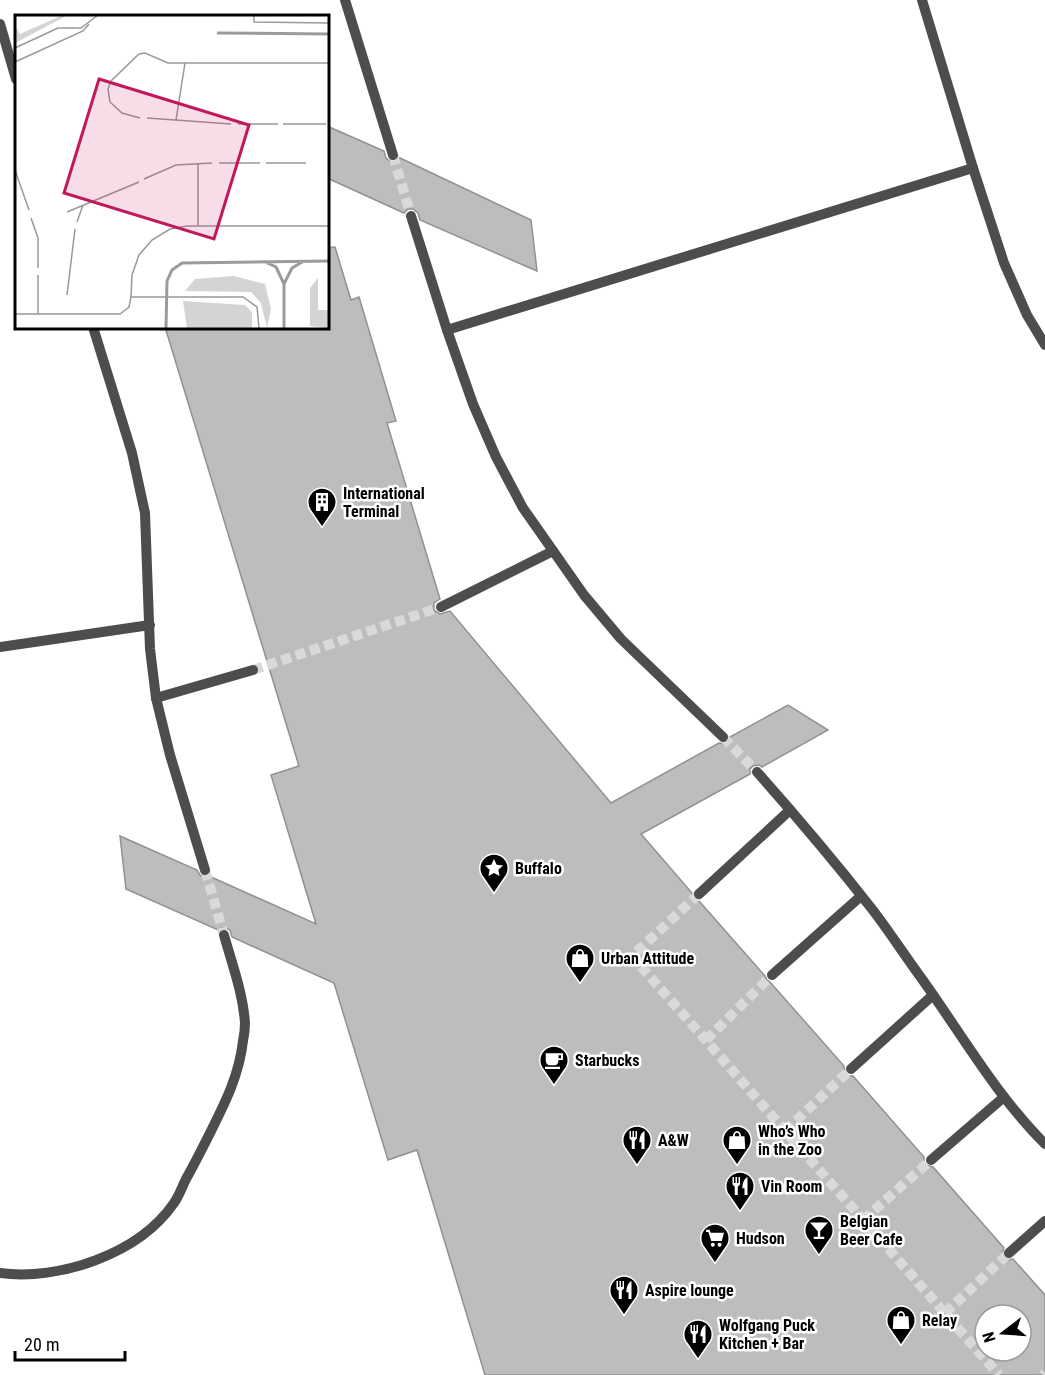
<svg xmlns="http://www.w3.org/2000/svg" width="1045" height="1375" font-family="'Roboto Condensed',sans-serif">
  <style>
    .building { fill: #bdbdbd; stroke: #919191; stroke-width: 1.5; fill-rule: evenodd }
    .lines { fill: none; stroke-linecap: round; stroke-linejoin: round }
    .minor-tunnel { stroke: #d9d9d9; stroke-width: 10; stroke-dasharray: 10 5; stroke-linecap: butt }
    .minor { stroke: #4d4d4d; stroke-width: 10 }
    .labels { text-anchor: middle; stroke-width: 5; stroke-linejoin: round; paint-order: stroke }
    .poi-label { font-size: 16px; font-weight: bold; fill: #000; stroke: #fff; text-anchor: start }
    .inset-river { fill: none; stroke: #9b9b9b; stroke-width: 3 }
    .inset-road { fill: none; stroke: #999; stroke-width: 1.5 }
    .view { fill: #c2185b; fill-opacity: 0.15; stroke: #c2185b; stroke-width: 3 }
    .inset-edge { fill: none; stroke: #000; stroke-width: 3 }
  </style>
  <rect width="100%" height="100%" fill="#fff"/>
  <!-- building -->
  <g class="building">
    <path d="M327,126L384,151L386,158L391,162H396L400,158L531,220L537,271L420,220L418,213L413,209H408L404,213L327,178Z"/>
    <path d="M335,247L351,300L359,297L396,421L387,423L440,599L434,603V610L440,614L450,611L611,803L719,743L726,744L729,742L730,737L788,705L828,730L762,767L759,765L753,766L750,769V774L641,834L692,893L693,899L699,901L765,976L767,980L770,982L844,1066L845,1074L848,1076H853L924,1157V1162L926,1165L933,1167L1004,1248L1002,1254L1003,1257L1007,1260L1013,1259L1045,1295V1375H485L417,1150L388,1160L334,983L232,937L230,930L226,928H221L218,930L126,889L120,836L197,870L200,875L203,877L209,876L316,924L271,775L299,766L165,327H327V248ZM985,1315H1021V1351H985Z"/>
  </g>
  <g class="lines">
    <!-- minor-tunnel -->
    <g class="minor-tunnel">
      <path d="M393,155L411,216"/>
      <path d="M253,670L441,607"/>
      <path d="M723,737L757,772"/>
      <path d="M205,870L224,935"/>
      <path d="M699,894L632,956L999,1375"/>
      <path d="M706,1040L772,975"/>
      <path d="M785,1131L851,1069"/>
      <path d="M863,1220L931,1160"/>
      <path d="M945,1313L1009,1253"/>
      <path d="M1043,1375L1045,1373"/>
    </g>
    <!-- minor -->
    <g class="minor">
      <path d="M345,0L393,155"/>
      <path d="M922,0L973,168L1004,263L1027,315L1045,345"/>
      <path d="M0,24L16,79"/>
      <path d="M411,216L447,330L473,404L496,457L523,508L584,595L621,639L723,737"/>
      <path d="M93,327L132,453L145,513L150,649L156,698L170,755L205,870"/>
      <path d="M447,330L973,168"/>
      <path d="M441,607L553,551"/>
      <path d="M0,647L150,625"/>
      <path d="M156,698L253,670"/>
      <path d="M757,772C797,817 835,862 872,909C889,931 905,956 922,979C962,1035 996,1095 1045,1144"/>
      <path d="M699,894L790,810"/>
      <path d="M772,975L861,896"/>
      <path d="M851,1069L933,995"/>
      <path d="M931,1160L1004,1097"/>
      <path d="M1009,1253L1045,1221"/>
      <path d="M0,1273C59,1281 139,1254 174,1203C179,1196 182,1187 186,1179C195,1163 203,1147 211,1131C226,1101 239,1075 243,1041C244,1036 245,1029 245,1023C243,993 232,964 224,935"/>
    </g>
  </g>
  <!-- icons -->
  <defs>
    <g id="building-pin" transform="scale(1.5)"><path d="M0 17L-7.5 6A9.5 9.5 0 1 1 7.5 6Z" fill="#000" stroke="#fff"/><path d="M-4-6H4V6H1V3H-1V6H-4ZM-2.5-4.3h1.7v1.8h-1.7ZM.8-4.3h1.7v1.8H.8ZM-2.5-1h1.7V.8h-1.7ZM.8-1h1.7V.8H.8Z" fill="#fff"/></g>
    <g id="sight-pin" transform="scale(1.5)"><path d="M0 17L-7.5 6A9.5 9.5 0 1 1 7.5 6Z" fill="#000" stroke="#fff"/><path d="M0-6L1.8-2.2L6-1.7L2.9 1.2L3.7 5.4L0 3.3L-3.7 5.4L-2.9 1.2L-6-1.7L-1.8-2.2Z" fill="#fff"/></g>
    <g id="shop-pin" transform="scale(1.5)"><path d="M0 17L-7.5 6A9.5 9.5 0 1 1 7.5 6Z" fill="#000" stroke="#fff"/><path d="M-5-2.5h2.3a2.7 3.5 0 0 1 5.4 0H5L5.5 6h-11ZM-1.5-2.5h3a1.5 2.3 0 0 0-3 0Z" fill="#fff"/></g>
    <g id="cafe-pin" transform="scale(1.5)"><path d="M0 17L-7.5 6A9.5 9.5 0 1 1 7.5 6Z" fill="#000" stroke="#fff"/><path d="M-5.5-4.5H6V0H3Q3 3.5 0 3.5H-2.5Q-5.5 3.5-5.5 0ZM3-3.2v2h1.7v-2ZM-6 4.5H4V6H-6Z" fill="#fff"/></g>
    <g id="restaurant-pin" transform="scale(1.5)"><path d="M0 17L-7.5 6A9.5 9.5 0 1 1 7.5 6Z" fill="#000" stroke="#fff"/><path d="M-5-6h1v4h1v-4h1v4h1v-4h1v5L-1.5 .5V6h-2V.5L-5-1ZM5-6V6H3V1.5H1.5Q1.5-4 5-6Z" fill="#fff"/></g>
    <g id="bar-pin" transform="scale(1.5)"><path d="M0 17L-7.5 6A9.5 9.5 0 1 1 7.5 6Z" fill="#000" stroke="#fff"/><path d="M-6-5H6L.8 .8V4.5H3.5V6h-7V4.5H-.8V.8Z" fill="#fff"/></g>
    <g id="supermarket-pin" transform="scale(1.5)"><path d="M0 17L-7.5 6A9.5 9.5 0 1 1 7.5 6Z" fill="#000" stroke="#fff"/><path d="M-6-5.5h2.5l.6 2H6L4.5 2H-2.5L-4.4-4H-6ZM-1.5 3.2a1.3 1.3 0 1 0 .1 0ZM3 3.2a1.3 1.3 0 1 0 .1 0Z" fill="#fff"/></g>
  </defs>
  <g fill-rule="evenodd">
    <use href="#building-pin" x="322" y="502"/>
    <use href="#sight-pin" x="494" y="868"/>
    <use href="#shop-pin" x="580" y="958"/>
    <use href="#cafe-pin" x="554" y="1060"/>
    <use href="#restaurant-pin" x="637" y="1140"/>
    <use href="#shop-pin" x="737" y="1140"/>
    <use href="#restaurant-pin" x="740" y="1186"/>
    <use href="#bar-pin" x="819" y="1230"/>
    <use href="#supermarket-pin" x="715" y="1238"/>
    <use href="#restaurant-pin" x="624" y="1290"/>
    <use href="#shop-pin" x="901" y="1320"/>
    <use href="#restaurant-pin" x="698" y="1334"/>
  </g>
  <g class="labels">
    <!-- poi labels -->
    <g class="poi-label">
      <text x="343" y="499">International<tspan x="343" dy="18">Terminal</tspan></text>
      <text x="515" y="874">Buffalo</text>
      <text x="601" y="964">Urban Attitude</text>
      <text x="575" y="1066">Starbucks</text>
      <text x="758" y="1137">Who’s Who<tspan x="758" dy="18">in the Zoo</tspan></text>
      <text x="658" y="1146">A&amp;W</text>
      <text x="761" y="1192">Vin Room</text>
      <text x="840" y="1227">Belgian<tspan x="840" dy="18">Beer Cafe</tspan></text>
      <text x="736" y="1244">Hudson</text>
      <text x="645" y="1296">Aspire lounge</text>
      <text x="922" y="1326">Relay</text>
      <text x="719" y="1331">Wolfgang Puck<tspan x="719" dy="18">Kitchen + Bar</tspan></text>
    </g>
  </g>
  <!-- overview -->
  <g transform="translate(15 15)">
    <rect width="314" height="314" fill="#fff"/>
    <path d="M48,0H53L0,28V11L5,19ZM219,261L250,269L256,294L252,313L246,288L236,277L170,276L180,264ZM303,263V295H313V313L295,311V273ZM168,286L230,290L237,297V313H172Z" fill="#d4d4d4"/>
    <path class="inset-river" d="M202,18L314,19M250,247L261,252L269,269L277,253L289,246M269,269V313M151,313L152,266L157,255L167,248L314,246"/>
    <path class="inset-road" d="M239,0V7L314,8M0,33L43,13H66L83,0M0,47L68,16L74,9M125,103L107,98L95,87L93,74L96,66L124,39L130,38L153,48H314M132,103L216,109M161,105L170,48M223,109H263M268,109H311M183,148V211M204,148H245M251,148H291M0,155L14,195M129,164L161,150L197,148M52,197L124,167M16,203L23,223V253M62,207L68,190M23,260V299M52,280L60,214M116,282L117,260L124,240L137,225L155,214L172,211H314M0,299H105L114,292L116,282H228L242,292L244,313"/>
    <path class="view" d="M84,64L234,110L199,224L49,178Z"/>
    <rect width="314" height="314" class="inset-edge"/>
  </g>
  <!-- north arrow -->
  <g transform="translate(1003 1333) rotate(253)"><circle r="28" fill="#ffffff" stroke="#999999" stroke-width="1.5"/>
  <path d="M0-4.5L10 22L0 15L-10 22Z" fill="#000000"/>
  <text y="-9" font-size="16" font-weight="bold" text-anchor="middle" fill="#000000">N</text>
  </g>
  <!-- scale -->
  <path d="M15 1351v9h110v-9" fill="none" stroke="#000000" stroke-width="3"/>
  <text x="24" y="1351" font-size="18" fill="#000000" stroke="#ffffff" stroke-width="4.5" paint-order="stroke">20 m</text>
</svg>
